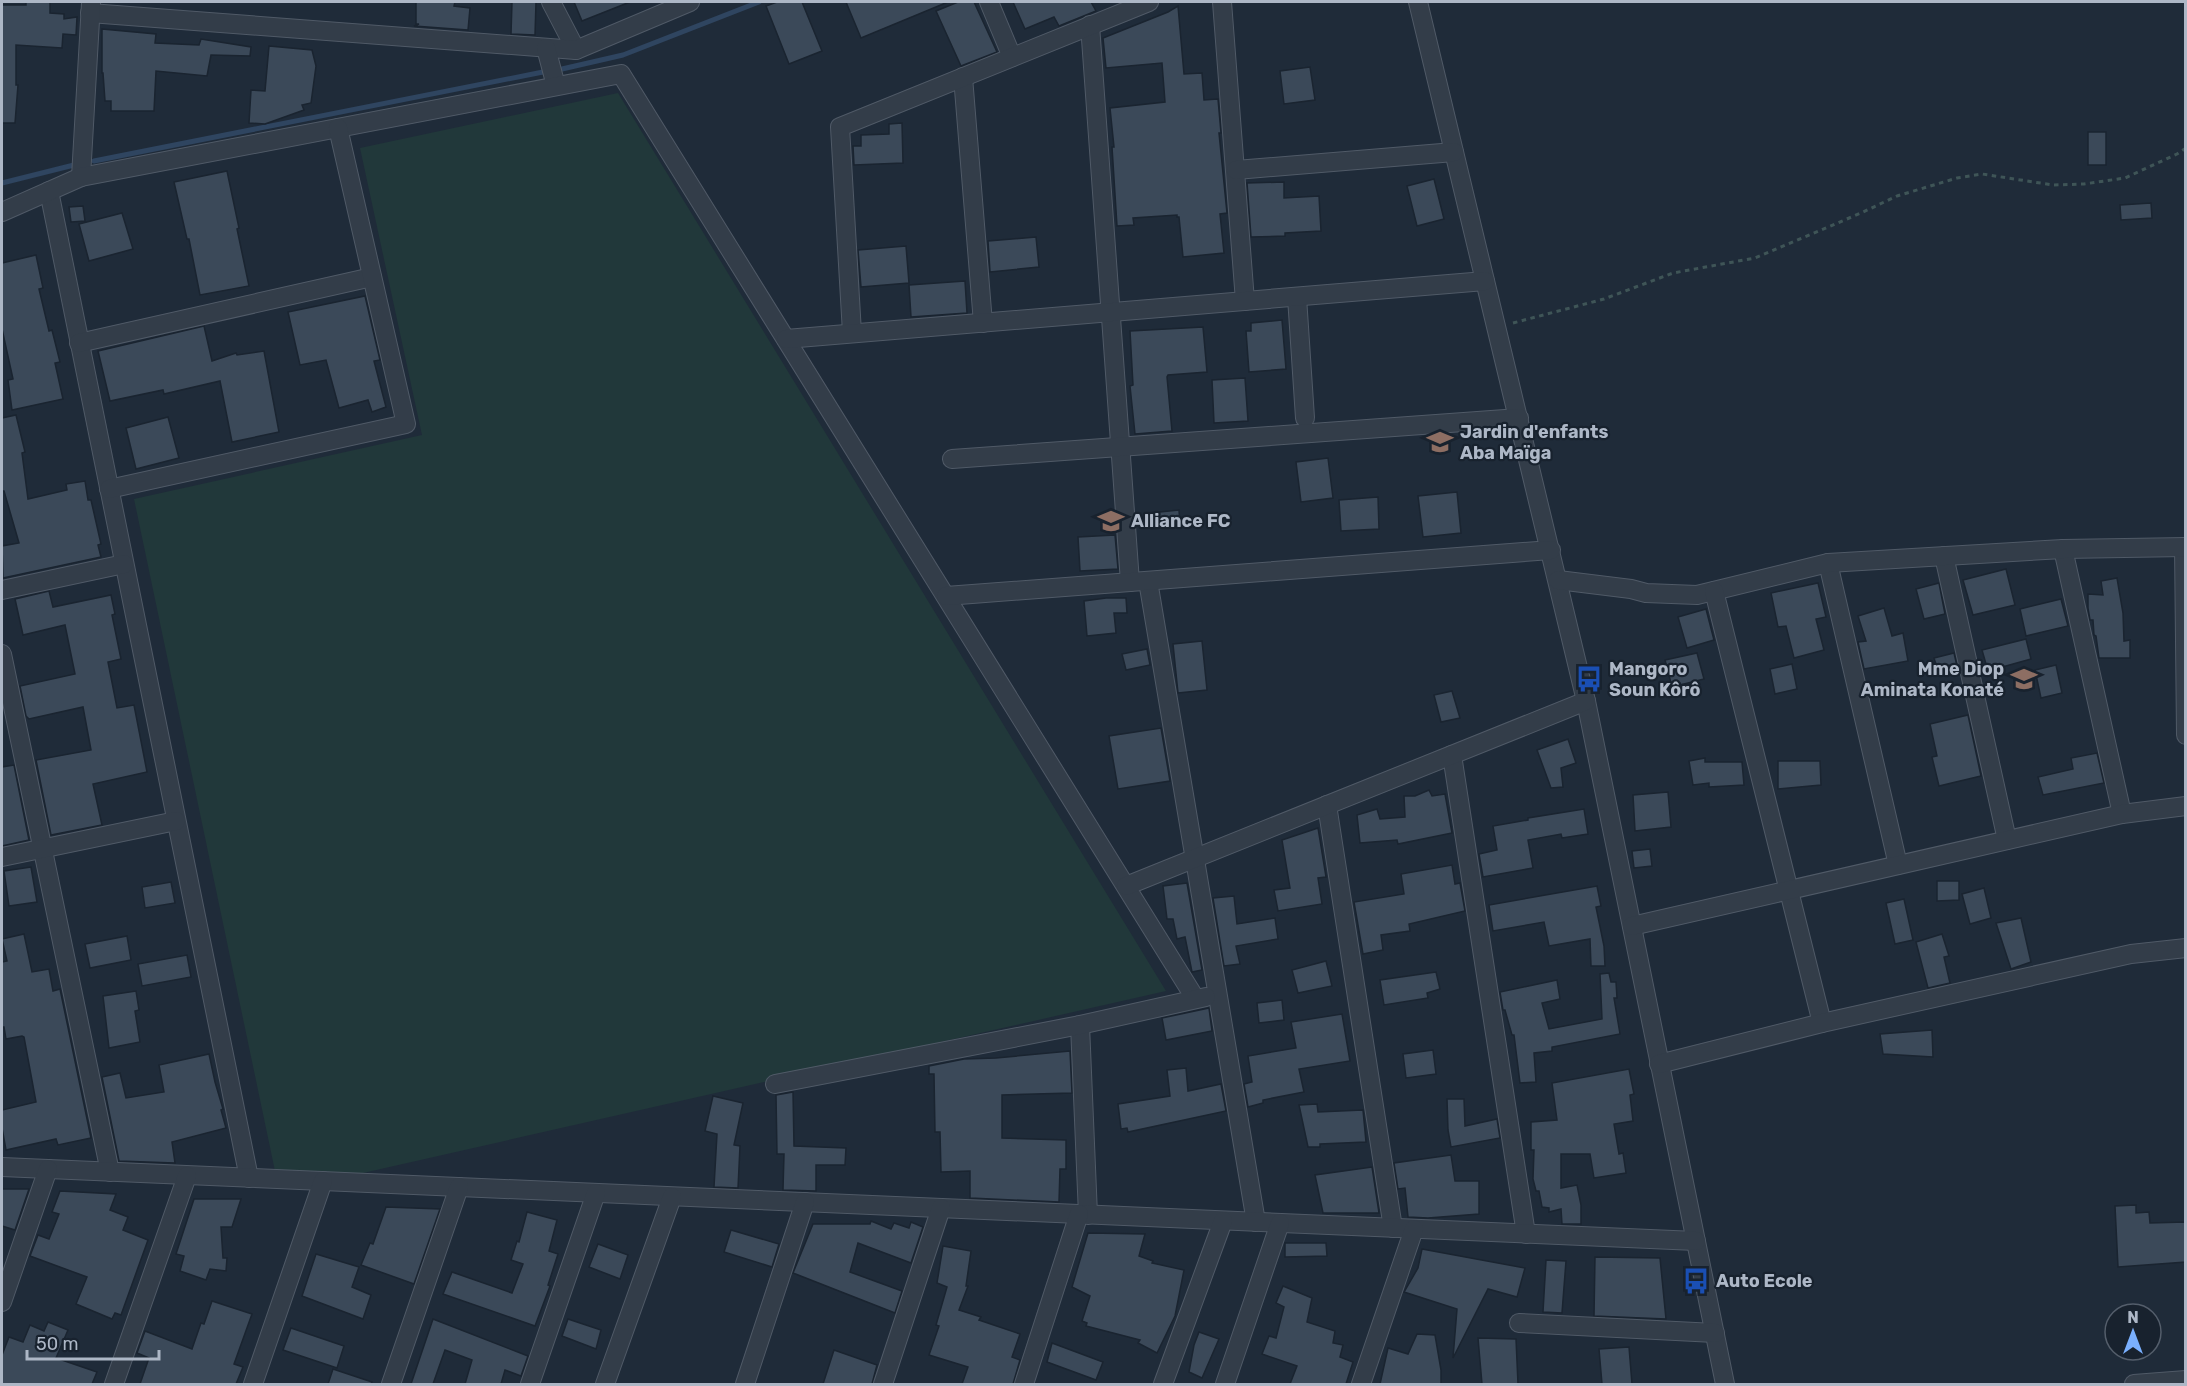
<svg xmlns="http://www.w3.org/2000/svg" width="2187" height="1386" font-family="Rubik,sans-serif">
  <style>
    .green { fill: #21383a }
    .lines { fill: none; stroke-linecap: round; stroke-linejoin: round }
    .stream { stroke: #2f4560; stroke-width: 5 }
    .building { fill: #3b4959; stroke: #1a2430; stroke-width: 1.5 }
    .minor-casing { stroke: #505a67; stroke-width: 20 }
    .path { stroke: #3f5557; stroke-width: 3; stroke-dasharray: 4.5 4.5; stroke-linecap: butt }
    .minor { stroke: #333d49; stroke-width: 18 }
    .labels { text-anchor: middle; stroke-width: 4.5; stroke-linejoin: round; paint-order: stroke }
    .poi-label { font-size: 18px; font-weight: bold; fill: #adb7c6; stroke: #18222e; text-anchor: start }
  </style>
  <rect width="100%" height="100%" fill="#1f2b39"/>
  <!-- green -->
  <path class="green" d="M618,93L1166,991L332,1180L275,1171L134,499L422,435L360,148Z"/>
  <g class="lines">
    <!-- stream -->
    <g class="stream">
      <path d="M562,69L623,55L759,2"/>
      <path d="M94,161L543,72"/>
      <path d="M2,183L74,165"/>
    </g>
  </g>
  <!-- building -->
  <g class="building">
    <path d="M26,2H50V13L64,14V19L77,17L76,35L63,34L62,48L16,45V85H18L15,123H2V5H26Z"/>
    <path d="M416,2H455L454,6L470,8L468,30L414,26L419,24H416Z"/>
    <path d="M512,2H536L535,35L511,34Z"/>
    <path d="M574,2H630L582,21Z"/>
    <path d="M777,2H802L822,51L789,64L766,6Z"/>
    <path d="M846,2H948L861,38Z"/>
    <path d="M958,2H974L997,52L961,66L936,11Z"/>
    <path d="M1013,2H1091L1096,11L1059,26L1054,17L1025,29Z"/>
    <path d="M1178,6L1184,74L1202,73L1204,100L1218,99L1221,133H1219L1227,213L1220,214L1224,253L1183,257L1179,217H1177V215L1133,218L1134,225L1117,226L1112,147H1114L1110,108L1165,102L1162,63L1106,68L1103,38L1168,12Z"/>
    <path d="M102,29L156,34L155,43L199,45L201,39L251,47L250,56L211,55L207,76L156,71L154,111H111V101H105L103,73H102Z"/>
    <path d="M269,46L312,50L316,66L311,103L302,105L304,110L265,124L249,123L251,90L265,91Z"/>
    <path d="M1310,67L1315,100L1284,104L1280,71Z"/>
    <path d="M902,123L903,163L854,165L853,146H861V135L889,134V124Z"/>
    <rect x="2088" y="132" width="18" height="33"/>
    <path d="M227,171L239,228L237,229L249,286L200,295L189,239H187L174,182Z"/>
    <path d="M1434,179L1444,219L1417,226L1407,186Z"/>
    <path d="M1284,182V198L1319,196L1321,231L1285,233V236L1251,237L1247,183Z"/>
    <path d="M2151,203L2152,218L2121,220L2120,205Z"/>
    <path d="M83,206L85,221L71,222L69,207Z"/>
    <path d="M122,213L133,249L89,261L79,224Z"/>
    <path d="M1036,237L1039,267L990,272L988,241Z"/>
    <path d="M906,246L909,283L861,287L858,250Z"/>
    <path d="M36,255L43,288L39,289L49,331L52,330L60,362L55,363L63,399L12,410L8,380L13,379L2,329V263Z"/>
    <path d="M965,281L967,313L911,317L909,285Z"/>
    <path d="M365,296L380,360L374,361L386,407L372,412L368,400L339,408L326,360L300,365L288,312Z"/>
    <path d="M1282,320L1286,369L1249,372L1246,331H1251V323Z"/>
    <path d="M204,326L212,361L236,353L237,355L264,351L279,432L232,442L220,381L164,394L163,390L110,401L98,351Z"/>
    <path d="M1203,327L1207,372L1168,375L1167,377L1172,431L1135,434L1130,386L1133,385L1130,331Z"/>
    <path d="M1245,378L1248,421L1214,423L1212,380Z"/>
    <path d="M16,415L25,452L22,453L28,499L67,490L66,484L85,481L88,500H91L101,544L98,545L101,557L3,578L2,546L19,543L4,491H2V418Z"/>
    <path d="M168,417L179,458L136,469L126,428Z"/>
    <path d="M1328,458L1333,498L1301,502L1296,462Z"/>
    <path d="M1457,492L1461,533L1423,537L1418,496Z"/>
    <path d="M1378,497L1379,529L1341,531L1339,500Z"/>
    <path d="M1179,510L1180,526L1151,529L1150,513Z"/>
    <path d="M1115,535L1118,569L1080,571L1078,537Z"/>
    <path d="M2006,569L2015,605L1973,615L1963,580Z"/>
    <path d="M2117,578L2123,613L2124,641L2130,640V658H2099L2096,636L2094,635L2093,620H2090L2088,608V594L2103,595L2101,581Z"/>
    <path d="M1818,583L1826,617L1816,619L1824,650L1794,658L1786,626L1778,627L1771,593Z"/>
    <path d="M1939,583L1945,614L1924,619L1916,589Z"/>
    <path d="M49,591L53,607L111,595L115,614L112,615L121,659L108,662L117,708L134,705L147,772L93,784L102,825L51,835L36,760L91,750L83,707L29,719L26,716L20,686L75,674L65,625L23,635L15,599Z"/>
    <path d="M1106,598H1126L1127,613H1114L1116,633L1087,636L1084,601Z"/>
    <path d="M2061,599L2068,626L2026,636L2020,609Z"/>
    <path d="M1884,608L1892,636L1903,633L1908,661L1864,669L1858,642L1866,641L1858,616Z"/>
    <path d="M1706,609L1714,640L1687,648L1678,617Z"/>
    <path d="M2026,639L2031,659L1988,671L1982,650Z"/>
    <path d="M1202,641L1207,690L1178,693L1173,644Z"/>
    <path d="M1147,649L1150,665L1126,670L1122,654Z"/>
    <path d="M1697,653L1704,679L1672,687L1665,660Z"/>
    <path d="M1954,653L1957,666L1938,671L1934,658Z"/>
    <path d="M1792,664L1797,689L1775,694L1770,669Z"/>
    <path d="M2056,665L2062,693L2041,698L2035,670Z"/>
    <path d="M1452,691L1460,718L1441,722L1434,695Z"/>
    <path d="M1968,715L1981,776L1939,786L1932,757L1937,756L1930,724Z"/>
    <path d="M1161,728L1170,781L1118,789L1109,736Z"/>
    <path d="M1568,739L1576,763L1561,768L1563,787L1551,788L1537,750Z"/>
    <path d="M2097,753L2104,783L2043,795L2038,777L2073,769L2071,758Z"/>
    <path d="M1705,758V762H1742L1744,785L1709,787V783L1693,785L1689,761Z"/>
    <path d="M1778,761H1820L1821,785L1778,789Z"/>
    <path d="M14,765L29,840L2,846V767Z"/>
    <path d="M1429,790L1432,796L1445,794L1452,833L1398,844L1397,840L1360,843L1357,815L1377,809L1380,819L1405,817L1404,796H1415Z"/>
    <path d="M1668,792L1671,827L1635,831L1633,795Z"/>
    <path d="M1584,809L1588,834L1562,838L1561,834L1528,840L1533,868L1483,877L1479,854L1497,850L1493,826L1528,820V818Z"/>
    <path d="M1318,828L1326,877L1318,878L1322,904L1278,911L1274,890L1290,888L1282,840Z"/>
    <path d="M1650,849L1652,866L1634,868L1632,851Z"/>
    <path d="M1452,865L1455,884L1460,883L1465,911L1409,924L1410,931L1381,935L1383,950L1363,954L1354,902L1404,894L1401,874Z"/>
    <path d="M31,867L37,902L9,906L4,871Z"/>
    <path d="M1937,881H1959V900L1937,901Z"/>
    <path d="M171,882L175,903L145,908L142,887Z"/>
    <path d="M1187,883L1202,970L1192,972L1185,937L1177,939L1173,919H1167L1163,886Z"/>
    <path d="M1597,886L1601,906L1596,907L1604,946L1605,966H1591L1590,939L1549,946L1544,922L1493,931L1489,905Z"/>
    <path d="M1984,888L1991,918L1970,924L1962,894Z"/>
    <path d="M1234,896L1237,924L1275,918L1278,939L1236,946L1240,964L1224,966L1213,898Z"/>
    <path d="M1904,899L1913,940L1895,944L1886,903Z"/>
    <path d="M2021,918L2031,962L2011,969L1996,923Z"/>
    <path d="M24,934L32,972L49,969L53,991L60,989L91,1138L58,1145L56,1139L6,1150L2,1128V1110L36,1102L24,1037L22,1036L6,1039L4,1027H2V962L7,961L2,939Z"/>
    <path d="M1942,934L1949,956L1944,957L1950,983L1928,988L1916,942Z"/>
    <path d="M127,936L131,960L90,968L85,944Z"/>
    <path d="M187,955L191,977L142,986L138,964Z"/>
    <path d="M1326,961L1332,986L1298,993L1292,970Z"/>
    <path d="M1436,972L1440,989L1427,993L1428,998L1384,1005L1380,980Z"/>
    <path d="M1609,973L1611,982H1616L1617,998H1614L1620,1034L1552,1047V1051L1534,1053L1536,1082L1520,1083L1514,1035H1512L1505,1010H1503L1500,992L1557,980L1560,999L1542,1003L1549,1029L1602,1019L1600,974Z"/>
    <path d="M136,991L139,1010L135,1011L140,1042L109,1048L103,996Z"/>
    <path d="M1282,1000L1284,1020L1259,1023L1257,1003Z"/>
    <path d="M1209,1008L1212,1031L1166,1040L1162,1018Z"/>
    <path d="M1342,1014L1350,1061L1299,1069L1304,1092L1263,1100V1103L1248,1107L1244,1084L1252,1082L1248,1056L1296,1048L1291,1022Z"/>
    <path d="M1932,1030L1933,1057L1883,1054L1880,1034Z"/>
    <path d="M1433,1050L1436,1074L1406,1078L1403,1054Z"/>
    <path d="M1070,1051L1072,1093L1002,1095V1138L1066,1140V1169H1060L1059,1202L970,1198V1171L941,1172L940,1132H935L934,1074H929V1066L964,1059L996,1058Z"/>
    <path d="M209,1054L215,1082L223,1109L221,1110L226,1128L172,1142L175,1163L119,1161L102,1077L120,1073L126,1098L164,1092L159,1065Z"/>
    <path d="M1186,1068L1188,1091L1221,1084L1226,1111L1128,1132L1127,1128L1121,1129L1118,1104L1170,1096L1167,1070Z"/>
    <path d="M1629,1069L1634,1094L1630,1095L1633,1121L1614,1124L1619,1154L1623,1153L1626,1173L1594,1178L1590,1154H1561V1188L1577,1185L1581,1205V1224H1562L1561,1209L1549,1212V1208L1542,1207L1539,1191H1536L1533,1179L1534,1150H1531V1122L1557,1120L1552,1083Z"/>
    <path d="M793,1092L794,1146L846,1148L845,1165H816V1191L783,1190L784,1154H777L776,1095Z"/>
    <path d="M713,1096L743,1103L734,1145L740,1146L738,1188L714,1187L717,1134L705,1131Z"/>
    <path d="M1447,1099H1464L1465,1126L1497,1119L1500,1138L1451,1147L1448,1130Z"/>
    <path d="M1317,1104L1318,1112L1363,1110L1366,1142L1320,1144V1147H1308L1299,1105Z"/>
    <path d="M1451,1155L1455,1181H1479V1214L1428,1218L1408,1217L1405,1188L1398,1189L1394,1163Z"/>
    <path d="M1372,1167L1379,1213H1323L1315,1175Z"/>
    <path d="M2,1189H29L15,1230L2,1226Z"/>
    <path d="M60,1191L116,1194L110,1210L128,1217L123,1230L148,1240L121,1315L115,1313L112,1319L76,1304L87,1277L30,1256L38,1235L49,1239L59,1214L52,1212Z"/>
    <path d="M194,1199H241L232,1227H221L223,1258H227L226,1271L210,1269L206,1280L180,1271L184,1256L176,1254Z"/>
    <path d="M2136,1205V1213L2149,1212L2150,1223L2186,1222V1262L2118,1267L2115,1206Z"/>
    <path d="M386,1207L440,1209L414,1284L361,1265L370,1243L373,1244Z"/>
    <path d="M527,1212L557,1220L549,1251L558,1254L548,1285L550,1286L535,1326L443,1294L452,1272L512,1293L523,1264L511,1260L517,1241L519,1242Z"/>
    <path d="M871,1221L891,1229L894,1223L909,1228L911,1222L923,1227L911,1263L858,1243L850,1272L902,1291L895,1313L793,1273L813,1224H870Z"/>
    <path d="M731,1230L779,1244L772,1267L724,1252Z"/>
    <path d="M1088,1233L1145,1234L1139,1256L1153,1261L1152,1263L1184,1270L1175,1316L1157,1353L1138,1343L1140,1340L1086,1326L1087,1323L1082,1321L1090,1296L1072,1287Z"/>
    <path d="M1285,1243H1326L1327,1256L1285,1257Z"/>
    <path d="M598,1244L628,1255L620,1279L589,1267Z"/>
    <path d="M943,1246L971,1251L966,1286H968L959,1310L981,1317L979,1320L1020,1334L1012,1357L1020,1360L1013,1384H962L968,1367L929,1355L939,1326L936,1325L947,1287L937,1283Z"/>
    <path d="M1422,1249L1525,1268L1517,1297L1488,1289L1453,1358L1457,1309L1404,1292L1418,1268Z"/>
    <path d="M316,1254L359,1267L352,1287L371,1295L363,1319L302,1296Z"/>
    <path d="M1595,1257L1660,1258L1666,1319L1594,1316Z"/>
    <path d="M1546,1260L1566,1261L1562,1313L1543,1312Z"/>
    <path d="M1283,1286L1312,1298L1307,1322L1335,1331L1333,1343L1343,1345L1340,1357L1353,1362L1346,1384H1290L1297,1366L1262,1354L1269,1336L1276,1338L1284,1307L1276,1303Z"/>
    <path d="M212,1301L252,1314L234,1364L243,1367L236,1384H140L149,1358L137,1353L145,1331L192,1349L201,1323L204,1324Z"/>
    <path d="M433,1319L528,1356L521,1376L505,1370L501,1384H465L472,1360L445,1350L433,1384H411Z"/>
    <path d="M568,1319L601,1330L596,1349L562,1336Z"/>
    <path d="M48,1322L68,1330L56,1358L97,1372L92,1384H2V1355L9,1337L23,1342L30,1325L44,1331Z"/>
    <path d="M291,1328L344,1346L337,1368L283,1350Z"/>
    <path d="M1199,1332L1219,1339L1202,1378L1189,1372L1194,1345Z"/>
    <path d="M1417,1334L1435,1335L1441,1370V1384H1380L1388,1348L1408,1354Z"/>
    <path d="M1478,1338L1516,1339L1518,1384H1482Z"/>
    <path d="M1052,1343L1103,1362L1096,1380L1047,1362Z"/>
    <path d="M1629,1347L1632,1384H1602L1599,1349Z"/>
    <path d="M834,1350L877,1365L872,1384H823Z"/>
    <path d="M333,1369L372,1382L371,1384H328Z"/>
  </g>
  <g class="lines">
    <!-- minor casing -->
    <g class="minor-casing">
      <g id="minor">
        <path d="M551,2L576,50"/>
        <path d="M989,2L1012,57"/>
        <path d="M1222,2L1245,301"/>
        <path d="M1418,2L1586,701L1725,1384"/>
        <path d="M90,13L576,50L690,2"/>
        <path d="M1090,25L1130,582"/>
        <path d="M546,48L556,86"/>
        <path d="M963,77L983,323"/>
        <path d="M1236,170L1454,152"/>
        <path d="M81,177L91,3"/>
        <path d="M49,191L249,1178"/>
        <path d="M2,212L81,177L621,74L1195,998"/>
        <path d="M1297,297L1305,418"/>
        <path d="M852,333L840,127L1149,2"/>
        <path d="M786,339L1485,281"/>
        <path d="M79,343L372,277"/>
        <path d="M952,459L1519,418"/>
        <path d="M109,489L406,424L338,128"/>
        <path d="M2184,547L2186,735"/>
        <path d="M2063,549L2122,814"/>
        <path d="M1944,556L2007,840"/>
        <path d="M1828,563L1898,865"/>
        <path d="M1558,580L1631,589L1646,593L1697,595L1828,563L2063,549L2186,547"/>
        <path d="M1148,581L1256,1222"/>
        <path d="M2,590L124,564"/>
        <path d="M1714,591L1822,1023"/>
        <path d="M946,596L1551,550"/>
        <path d="M2,654L110,1172"/>
        <path d="M1452,755L1526,1234"/>
        <path d="M1327,805L1393,1228"/>
        <path d="M2,857L176,821"/>
        <path d="M1126,886L1586,701"/>
        <path d="M1632,926L2122,814L2186,806"/>
        <path d="M1080,1025L1088,1215"/>
        <path d="M1659,1064L1822,1023L2131,954L2186,948"/>
        <path d="M775,1084L1080,1025L1206,997"/>
        <path d="M2,1167L1696,1241"/>
        <path d="M2,1302L48,1169"/>
        <path d="M1519,1323L1715,1333"/>
        <path d="M114,1384L187,1176"/>
        <path d="M253,1384L323,1181"/>
        <path d="M391,1384L459,1187"/>
        <path d="M530,1384L596,1193"/>
        <path d="M605,1384L672,1197"/>
        <path d="M745,1384L805,1202"/>
        <path d="M883,1384L941,1208"/>
        <path d="M1024,1384L1079,1214"/>
        <path d="M1163,1384L1223,1221"/>
        <path d="M1225,1384L1280,1223"/>
        <path d="M1361,1384L1414,1229"/>
        <path d="M2134,1384L2186,1380"/>
      </g>
    </g>
    <!-- path -->
    <path class="path" d="M1513,323L1604,299L1673,273L1755,258L1861,213L1897,196L1957,178L1982,174L2053,185L2084,184L2125,178L2177,154L2186,148"/>
    <!-- minor -->
    <use href="#minor" class="minor"/>
  </g>
  <!-- icons -->
  <defs>
    <g id="school-bare" transform="scale(2.07)"><path d="M0-5L7-2L0 1L-7-2ZM-4 1L0 2.5L4 1V4Q0 6-4 4Z" fill="#8d6e63" stroke="#18222e" stroke-width="2.5" paint-order="stroke"/></g>
    <g id="bus-bare" transform="scale(2.07)"><path d="M-5-6H5V4H4V6H2V4H-2V6H-4V4H-5ZM-3.5-4V0h7V-4ZM-3.5 1.2v1.5H-2V1.2ZM2 1.2v1.5H3.5V1.2Z" fill="#1a4fb4" stroke="#18222e" stroke-width="2.5" paint-order="stroke"/></g>
  </defs>
  <g fill-rule="evenodd">
    <use href="#school-bare" x="1440" y="442"/>
    <use href="#school-bare" x="1111" y="521"/>
    <use href="#bus-bare" x="1589" y="679"/>
    <use href="#school-bare" x="2024" y="679"/>
    <use href="#bus-bare" x="1696" y="1281"/>
  </g>
  <g class="labels">
    <!-- poi labels -->
    <g class="poi-label">
      <text x="1460" y="438">Jardin d'enfants<tspan x="1460" dy="21">Aba Maïga</tspan></text>
      <text x="1131" y="527">Alliance FC</text>
      <text x="1609" y="675">Mangoro<tspan x="1609" dy="21">Soun Kôrô</tspan></text>
      <text x="2004" y="675" text-anchor="end">Mme Diop<tspan x="2004" dy="21">Aminata Konaté</tspan></text>
      <text x="1716" y="1287">Auto Ecole</text>
    </g>
  </g>
  <!-- border -->
  <rect width="2187" height="1386" fill="none" stroke="#adb7c6" stroke-width="6"/>
  <!-- north arrow -->
  <g transform="translate(2133 1332)"><circle r="28" fill="#18222e" stroke="#545e6b" stroke-width="1.5"/>
  <path d="M0-4.5L10 22L0 15L-10 22Z" fill="#7ab0fe"/>
  <text y="-9" font-size="16" font-weight="bold" text-anchor="middle" fill="#adb7c6">N</text>
  </g>
  <!-- scale -->
  <path d="M27 1350v9h132v-9" fill="none" stroke="#adb7c6" stroke-width="3"/>
  <text x="36" y="1350" font-size="18" fill="#adb7c6" stroke="#18222e" stroke-width="4.5" paint-order="stroke">50 m</text>
</svg>
